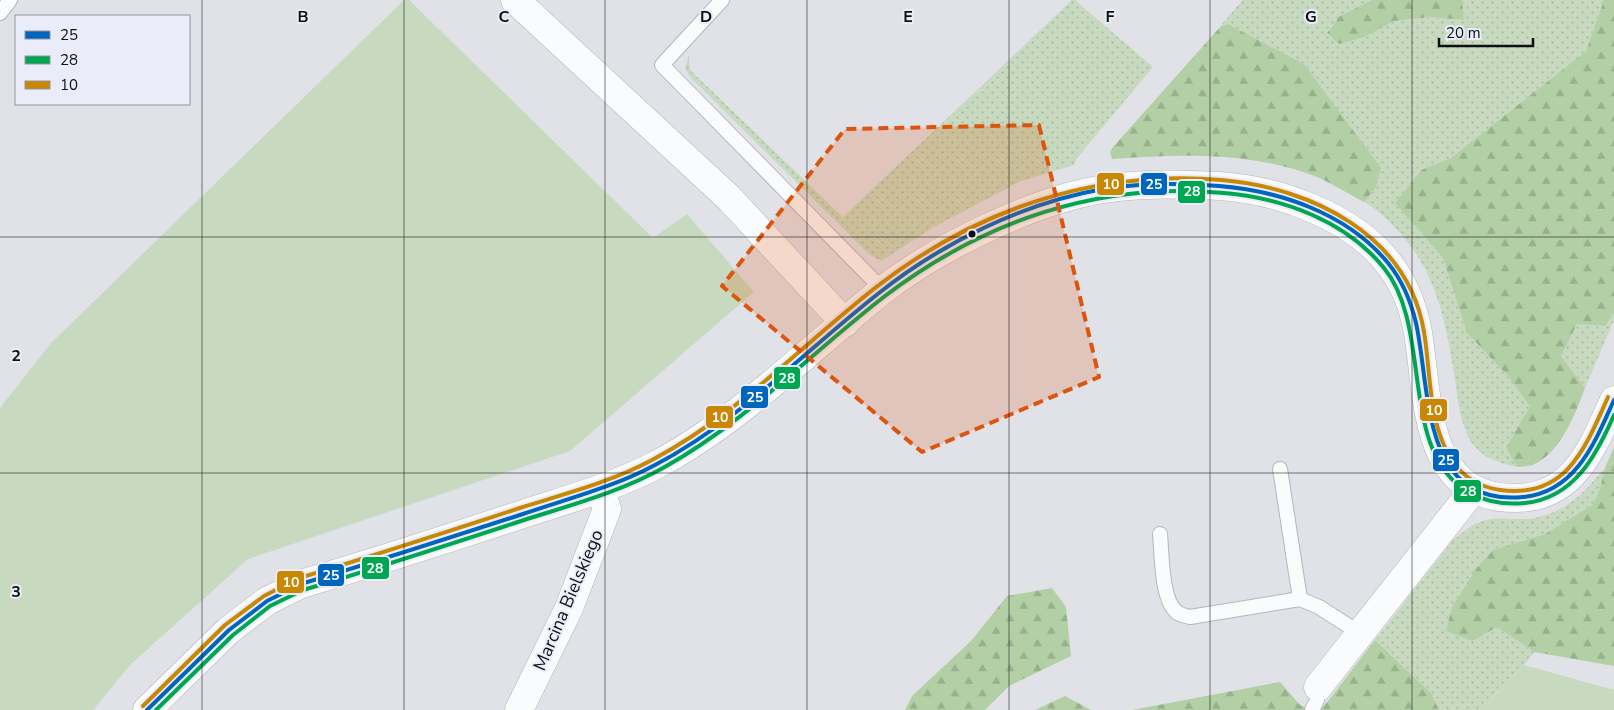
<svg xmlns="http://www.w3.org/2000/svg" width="1614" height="710" font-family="'Nunito Sans',sans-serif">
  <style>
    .grass { fill: url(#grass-dots) }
    .forest { fill: url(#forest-firs) }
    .garden { fill: #c7dabf }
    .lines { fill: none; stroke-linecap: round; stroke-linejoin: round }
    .service-casing { stroke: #b5b6bb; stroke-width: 16 }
    .minor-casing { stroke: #b5b6bb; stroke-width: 29 }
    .tertiary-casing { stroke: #b5b6bb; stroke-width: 29 }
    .service { stroke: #fafbfc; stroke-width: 14 }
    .minor { stroke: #fafbfc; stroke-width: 28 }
    .tertiary { stroke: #fafbfc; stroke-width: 28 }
    .bus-1-casing { stroke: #eaedf9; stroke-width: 8 }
    .bus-2-casing { stroke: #eaedf9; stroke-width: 8 }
    .bus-3-casing { stroke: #eaedf9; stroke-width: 8 }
    .bus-1 { stroke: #0065bd; stroke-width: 4 }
    .bus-2 { stroke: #00a651; stroke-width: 4 }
    .bus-3 { stroke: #c88804; stroke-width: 4 }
    .marked { fill: #dd550c; fill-opacity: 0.2; stroke: #dd550c; stroke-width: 4; stroke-dasharray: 10 6; stroke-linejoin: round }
    .grid { fill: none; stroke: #0e0f13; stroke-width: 1; stroke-opacity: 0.55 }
    .bus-dot { fill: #0e0f13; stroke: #eaedf9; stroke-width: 2 }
    .labels { text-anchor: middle; stroke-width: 4; stroke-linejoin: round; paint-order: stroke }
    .street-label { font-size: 18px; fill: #0e0f13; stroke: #eaedf9 }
    .grid-label { font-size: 16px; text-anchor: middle; font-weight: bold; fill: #0e0f13; stroke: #eaedf9; stroke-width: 4; stroke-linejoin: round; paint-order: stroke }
    .line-badge { stroke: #eaedf9; stroke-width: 2 }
    .badge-label { font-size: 14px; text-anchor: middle; font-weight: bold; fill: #fff }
  </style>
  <defs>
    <pattern id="grass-dots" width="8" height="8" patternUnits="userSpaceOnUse" patternTransform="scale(1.25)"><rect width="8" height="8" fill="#c7dabf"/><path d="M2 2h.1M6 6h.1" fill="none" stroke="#aabaa3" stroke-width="1.8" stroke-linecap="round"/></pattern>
    <pattern id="forest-firs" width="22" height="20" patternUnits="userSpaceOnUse" patternTransform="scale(1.25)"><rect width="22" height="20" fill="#b2cfa5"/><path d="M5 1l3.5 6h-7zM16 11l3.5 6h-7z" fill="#98b18d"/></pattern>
  </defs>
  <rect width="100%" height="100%" fill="#e0e2e8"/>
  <!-- grass -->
  <g class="grass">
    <path d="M1072,0H1075L1153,67L1077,158L1074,165L1021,181L932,228L881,261L868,253L692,79L685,69L689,55L690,70L843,217Z"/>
    <path d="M1243,0H1372L1340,16L1327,32L1339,44L1365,37L1394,21L1431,17L1464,20L1462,0H1604L1586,51L1451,158L1421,170L1395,203L1443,258L1467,333L1507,375L1531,406L1506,448L1517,467C1499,463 1482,458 1471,442C1460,424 1458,400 1455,379C1446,323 1437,271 1396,229C1386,218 1377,209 1364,202L1376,187L1380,168L1304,64L1228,24L1221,25Z"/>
    <path d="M1614,313V320L1585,388L1561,356L1577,324L1605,326Z"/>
    <path d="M1605,468L1599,492L1592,505L1545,534L1493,550L1452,607L1446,631L1472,641L1497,627L1534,652L1524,665L1479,710H1439L1431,693L1375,640L1453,540C1463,532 1473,523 1486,520C1503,516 1522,522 1539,517C1569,510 1586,490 1605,468Z"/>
  </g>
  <!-- forest -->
  <g class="forest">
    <path d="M1372,0H1462L1464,20L1431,17L1394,21L1365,37L1339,44L1327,33L1340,16Z"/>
    <path d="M1604,0H1614V313L1605,326L1577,324L1561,356L1585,388C1576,412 1560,455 1532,465C1528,466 1522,467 1517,467L1506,448L1530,406L1507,375L1467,333L1443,258L1395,203L1421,170L1451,158L1586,51Z"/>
    <path d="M1228,24L1304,64L1381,168L1376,187L1364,202C1349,194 1333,184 1317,177C1251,151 1181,154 1112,159L1110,152L1113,147L1221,26Z"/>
    <path d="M1614,447V666L1534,652L1497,627L1472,641L1446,631L1452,607L1476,569L1493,550L1545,534L1592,505L1599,492L1605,468Z"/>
    <path d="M1052,588L1066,607L1071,656L1009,686L985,710H905L912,696L971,641L1007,596Z"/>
    <path d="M1375,640L1431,693L1439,710H1321Z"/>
    <path d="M1280,682L1300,705L1312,710H1132Z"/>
    <path d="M1065,696L1091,710H1035Z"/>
  </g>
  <!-- garden -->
  <g class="garden">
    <path d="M404,0H409L653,238L687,214L754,292L570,451L248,559L130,665L93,710H0V408L51,343Z"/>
    <path d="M1524,665L1614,690V710H1479Z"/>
  </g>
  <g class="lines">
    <!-- service casing -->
    <g class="service-casing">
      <g id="service">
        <path d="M722,0L662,65L883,290"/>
        <path d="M0,13L10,0"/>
        <path d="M1280,469L1300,599"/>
        <path d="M1160,534C1162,554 1161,602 1178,613C1181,615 1186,616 1190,617L1300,599L1319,607L1361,634"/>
        <path d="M1312,710L1317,700L1318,687"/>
      </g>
    </g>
    <!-- minor casing -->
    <g class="minor-casing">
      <g id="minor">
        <path d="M515,0L729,198L845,323"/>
        <path d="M1318,687L1474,489"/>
        <path d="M519,710L569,608L607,509L600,489"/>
      </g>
    </g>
    <!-- tertiary casing -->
    <g class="tertiary-casing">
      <path id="tertiary" d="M147,710L229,630L267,601L301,584C376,562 450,538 523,514C568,499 614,487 656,465C739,421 807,351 879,293C936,248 1033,200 1104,189C1143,183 1181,184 1220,186C1278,190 1353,216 1389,264C1404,283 1414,309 1418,333C1429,397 1422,499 1516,498C1575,498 1593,446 1614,400"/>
    </g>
    <!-- service -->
    <use href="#service" class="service"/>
    <!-- minor -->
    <use href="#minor" class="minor"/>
    <!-- tertiary -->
    <use href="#tertiary" class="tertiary"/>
    <!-- bus-1 casing -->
    <g class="bus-1-casing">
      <path id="bus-1" d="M147,710L229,630L267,601L301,584C375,562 449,538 523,514C567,499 614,487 655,465C739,421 805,351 879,293C942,243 1023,203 1103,189C1141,183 1181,183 1219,186C1281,191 1348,214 1388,263C1402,280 1411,302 1416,323C1431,390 1420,507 1523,497C1576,492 1595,442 1614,400"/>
    </g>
    <!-- bus-2 casing -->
    <g class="bus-2-casing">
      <path id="bus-2" d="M156,710L233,635L270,606L303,590C377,568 451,544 524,520C571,505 620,492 663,468C746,422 810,354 885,296C984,221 1099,181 1224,193C1283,198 1346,221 1384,268C1434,329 1397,453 1470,493C1487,502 1506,505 1525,503C1574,498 1596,456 1614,415"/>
    </g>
    <!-- bus-3 casing -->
    <g class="bus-3-casing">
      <path id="bus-3" d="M143,706L225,625L264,596L299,578C373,556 446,532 520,508C564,494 611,482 652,460C736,416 801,346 875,288C975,210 1094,169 1222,180C1312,188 1408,235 1424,332C1431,373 1428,424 1452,460C1463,477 1480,487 1500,490C1566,499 1585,449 1608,397"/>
    </g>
    <!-- bus-1 -->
    <use href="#bus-1" class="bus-1"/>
    <!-- bus-2 -->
    <use href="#bus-2" class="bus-2"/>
    <!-- bus-3 -->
    <use href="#bus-3" class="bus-3"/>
  </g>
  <!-- marked area -->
  <path class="marked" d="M1039,125L1099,377L922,452L722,286L845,129Z"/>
  <!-- grid -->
  <path class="grid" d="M202,0V710M404,0V710M605,0V710M807,0V710M1009,0V710M1210,0V710M1412,0V710M0,237H1614M0,473H1614"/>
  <!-- markers -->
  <circle class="bus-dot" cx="972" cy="234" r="4.5"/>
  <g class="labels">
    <!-- street labels -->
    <g class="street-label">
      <text transform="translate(568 600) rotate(-67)" y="6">Marcina Bielskiego</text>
    </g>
  </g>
  <g class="grid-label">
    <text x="303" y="22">B</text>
    <text x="504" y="22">C</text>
    <text x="706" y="22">D</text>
    <text x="908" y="22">E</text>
    <text x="1110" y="22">F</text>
    <text x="1311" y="22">G</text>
    <text x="16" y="361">2</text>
    <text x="16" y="597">3</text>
  </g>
  <g class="line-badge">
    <rect x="1096" y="172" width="29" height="24" rx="5" fill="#c88804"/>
    <rect x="1140" y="172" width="28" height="24" rx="5" fill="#0065bd"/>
    <rect x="1177" y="180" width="29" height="24" rx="5" fill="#00a651"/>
    <rect x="773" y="366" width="28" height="24" rx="5" fill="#00a651"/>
    <rect x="740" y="385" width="29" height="24" rx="5" fill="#0065bd"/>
    <rect x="1419" y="398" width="29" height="24" rx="5" fill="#c88804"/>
    <rect x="705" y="405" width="29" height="24" rx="5" fill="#c88804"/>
    <rect x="1432" y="448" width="28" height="24" rx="5" fill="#0065bd"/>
    <rect x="1453" y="479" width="29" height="24" rx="5" fill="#00a651"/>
    <rect x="361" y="556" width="29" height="24" rx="5" fill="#00a651"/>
    <rect x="317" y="563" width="28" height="24" rx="5" fill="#0065bd"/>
    <rect x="276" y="570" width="29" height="24" rx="5" fill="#c88804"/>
  </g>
  <g class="badge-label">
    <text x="1111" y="189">10</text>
    <text x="1154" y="189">25</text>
    <text x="1192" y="196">28</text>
    <text x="787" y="383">28</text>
    <text x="755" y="402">25</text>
    <text x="1434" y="415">10</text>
    <text x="720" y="422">10</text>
    <text x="1446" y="465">25</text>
    <text x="1468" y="496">28</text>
    <text x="375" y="573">28</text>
    <text x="331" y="580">25</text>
    <text x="291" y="587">10</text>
  </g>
  <!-- legend -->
  <rect x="15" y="15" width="175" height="90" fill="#eaedf9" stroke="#92949d"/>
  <rect x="25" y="31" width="25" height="8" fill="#0065bd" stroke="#92949d"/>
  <text x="60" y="40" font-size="15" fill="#0e0f13">25</text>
  <rect x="25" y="56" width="25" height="8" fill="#00a651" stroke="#92949d"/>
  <text x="60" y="65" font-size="15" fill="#0e0f13">28</text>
  <rect x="25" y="81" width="25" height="8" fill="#c88804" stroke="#92949d"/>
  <text x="60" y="90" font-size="15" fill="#0e0f13">10</text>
  <!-- scale -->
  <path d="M1439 38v8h94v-8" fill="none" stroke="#0e0f13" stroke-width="2.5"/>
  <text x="1446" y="38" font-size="15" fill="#0e0f13" stroke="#eaedf9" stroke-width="4" paint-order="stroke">20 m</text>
</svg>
